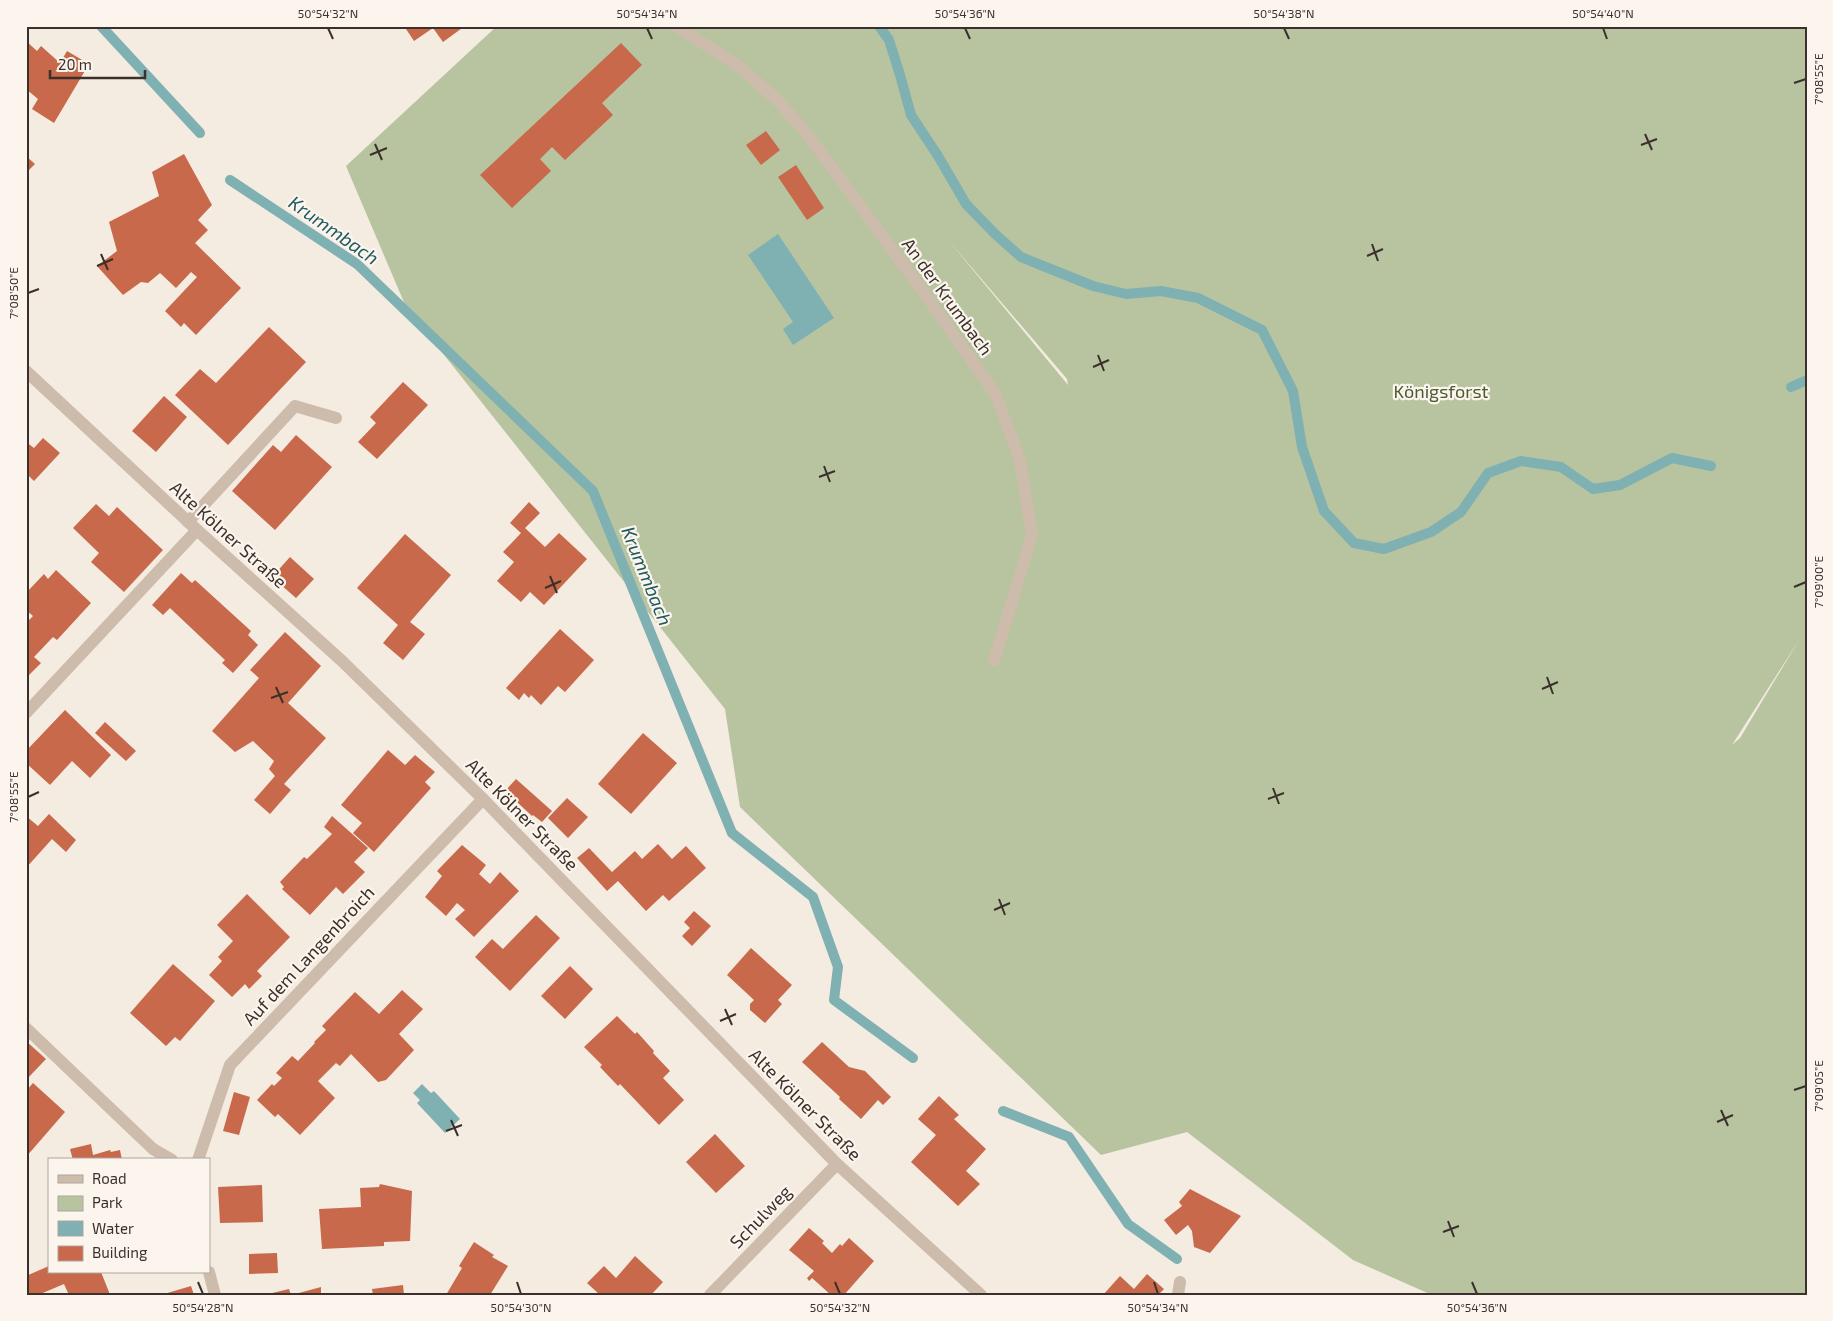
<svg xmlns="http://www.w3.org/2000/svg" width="1833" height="1321" font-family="'Exo 2',sans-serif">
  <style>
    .green { fill: #b8c4a0; fill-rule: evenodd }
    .water { fill: #7fb0b2 }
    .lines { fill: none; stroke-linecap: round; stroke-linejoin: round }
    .stream { stroke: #7fb0b2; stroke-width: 10 }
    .building { fill: #c8694b }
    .lane { stroke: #cdbbac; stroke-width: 12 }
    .street { stroke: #cdbbac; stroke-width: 12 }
    .ticks { fill: none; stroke: #3b302b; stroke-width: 2 }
    .labels { text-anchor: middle; stroke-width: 4.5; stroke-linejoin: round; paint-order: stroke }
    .street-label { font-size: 18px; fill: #3b302b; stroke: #fbf5ee }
    .park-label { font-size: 18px; fill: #4a5a2e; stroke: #fbf5ee }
    .water-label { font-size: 19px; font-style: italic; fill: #1f5a5e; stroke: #fbf5ee }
    .neatline { fill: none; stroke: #3b302b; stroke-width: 2 }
    .ticks-label { font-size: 12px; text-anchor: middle; fill: #3b302b }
  </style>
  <rect width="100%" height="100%" fill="#f4ebe1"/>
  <!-- green -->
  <path class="green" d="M497,26H1807V1295H1432L1353,1260L1187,1132L1101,1155L740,807L725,709L406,307L346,166ZM949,241L1067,379L1068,385ZM1799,640L1740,738L1732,745Z"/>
  <!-- water -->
  <g class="water">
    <path d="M778,234L834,318L793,345L783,329L793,322L748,255Z"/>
    <path d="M422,1084L431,1093L434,1091L460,1119L445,1133L417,1103L420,1100L413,1093Z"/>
  </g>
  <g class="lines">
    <!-- stream -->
    <g class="stream">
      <path d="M101,26L200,133"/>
      <path d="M879,26L889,40L900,75L911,115L938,156L966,204L995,234L1021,257L1093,286L1126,294L1161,291L1198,298L1262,330L1293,391L1302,447L1324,511L1354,543L1384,549L1431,532L1461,512L1488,473L1521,461L1561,467L1593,489L1620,485L1672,458L1711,466"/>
      <path d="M230,180L357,264L593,491L732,833L813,897L838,967L834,1000L913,1058"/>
      <path d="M1791,387L1807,380"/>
      <path d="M1003,1111L1069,1137L1128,1224L1177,1259"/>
    </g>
  </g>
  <!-- building -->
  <g class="building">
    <path d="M404,26H465L443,42L433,28L414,41Z"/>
    <path d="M26,41L37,51L41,46L60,63L67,51L89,64L54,123L32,109L38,99L26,89Z"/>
    <path d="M621,43L642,65L602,103L613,115L565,160L552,147L540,159L551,171L512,208L480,175Z"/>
    <path d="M766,131L780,150L761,165L746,145Z"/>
    <path d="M184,154L212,205L198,220L208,230L195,243L241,288L196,335L184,323L181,327L165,311L197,277L191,272L176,288L160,273L148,283L141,282L123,295L97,266L117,251L109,222L159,196L152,172Z"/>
    <path d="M26,156L35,164L26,173Z"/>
    <path d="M796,165L824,208L807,220L778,177Z"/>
    <path d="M269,327L306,362L228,445L175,395L200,369L216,383Z"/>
    <path d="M403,382L428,405L377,459L358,442L376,423L370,417Z"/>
    <path d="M164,396L187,417L156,452L132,431Z"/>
    <path d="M296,435L332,467L275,530L232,491L273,445L281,452Z"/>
    <path d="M43,438L60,453L34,481L28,475L26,477V442L34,448Z"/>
    <path d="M529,502L540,513L525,528L545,547L559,533L587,559L544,605L530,592L521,602L497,581L514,562L503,552L521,533L510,523Z"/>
    <path d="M96,504L109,516L117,507L163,550L124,592L91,562L99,553L73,528Z"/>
    <path d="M405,534L451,575L410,622L425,634L403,660L383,643L398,625L357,588Z"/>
    <path d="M290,557L314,579L296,598L272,577Z"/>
    <path d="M56,570L91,603L57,640L53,637L34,657L41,663L26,678V623L33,616L26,610V599L29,597L26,593L44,574L48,579Z"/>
    <path d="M181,573L192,583L195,580L251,631L248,635L258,645L233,673L222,663L225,660L170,608L163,615L152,605Z"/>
    <path d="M560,629L594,660L565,692L558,686L541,705L531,695L529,698L524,693L519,700L506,688Z"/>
    <path d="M285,632L321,666L288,703L326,738L284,784L291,790L270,814L254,800L275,776L269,769L274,761L253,741L235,752L212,731L259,678L250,670Z"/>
    <path d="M65,710L111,755L90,778L72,761L50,785L26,763V751Z"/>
    <path d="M105,722L136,751L126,761L95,733Z"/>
    <path d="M643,733L677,763L631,814L598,784Z"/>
    <path d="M388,750L405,765L415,755L435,772L425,782L431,788L374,852L353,833L362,823L341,805Z"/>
    <path d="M516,779L552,811L542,822L533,815L532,816L505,791Z"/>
    <path d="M567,798L588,817L568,838L548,818Z"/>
    <path d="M49,814L76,840L66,852L52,839L26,868V816L38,826Z"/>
    <path d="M332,816L368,848L354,862L365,872L343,894L336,887L310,915L282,889L284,887L280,882L304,857L307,859L332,834L324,827Z"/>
    <path d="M658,844L672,859L686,846L706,868L669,901L663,895L646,911L618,881L607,891L577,858L589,848L612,872L635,851L642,859Z"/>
    <path d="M462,845L486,865L479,874L490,884L500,872L519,891L474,937L455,919L465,910L457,903L446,916L425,897L442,876L437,871Z"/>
    <path d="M247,894L290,937L257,971L262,976L249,989L245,984L232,997L209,975L222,961L218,957L233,941L217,925Z"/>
    <path d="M694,911L711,926L692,946L682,936L690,928L684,922Z"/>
    <path d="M536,915L560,938L510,991L475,957L492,939L503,949Z"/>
    <path d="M751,948L792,985L778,1000L782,1004L765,1023L750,1010V1004L754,1000L727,975Z"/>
    <path d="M173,964L215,1001L180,1041L175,1037L166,1046L130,1013Z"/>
    <path d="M570,966L593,989L565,1019L541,996Z"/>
    <path d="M402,990L423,1009L399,1034L414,1050L386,1080L378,1082L351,1054L340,1066L336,1063L318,1081L335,1098L300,1135L278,1114L275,1117L257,1100L272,1084L274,1086L282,1078L276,1073L292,1056L298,1061L315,1043L314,1042L326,1030L322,1026L355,992L379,1014Z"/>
    <path d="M617,1016L635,1034L637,1032L654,1051L653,1053L670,1071L663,1078L684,1100L659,1125L620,1084L618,1086L600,1067L602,1065L584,1047Z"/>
    <path d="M26,1041L46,1059L27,1079L26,1078Z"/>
    <path d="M822,1042L849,1067L865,1071L891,1097L883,1105L878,1100L861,1119L839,1099L840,1097L802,1062Z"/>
    <path d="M33,1083L65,1112L26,1157V1091Z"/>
    <path d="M234,1092L250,1097L239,1135L223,1131Z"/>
    <path d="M939,1096L959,1115L954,1119L986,1149L966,1171L980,1184L958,1206L911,1162L936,1135L918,1119Z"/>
    <path d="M715,1134L745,1166L716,1193L686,1162Z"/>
    <path d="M91,1144L93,1155L110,1150L111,1152L120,1150L122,1160H73L70,1149Z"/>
    <path d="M380,1184L412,1191L410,1241L384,1242V1246L322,1249L319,1209L361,1207L360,1188L379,1187Z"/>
    <path d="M262,1185L263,1222L220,1223L218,1187Z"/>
    <path d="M1190,1189L1241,1216L1210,1253L1194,1247L1192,1231L1188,1225L1176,1235L1164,1220L1182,1206L1179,1202Z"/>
    <path d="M809,1228L824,1241L822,1243L832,1253L840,1244L842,1246L849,1238L874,1261L844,1295H831L812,1278L809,1281L807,1278L814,1271L789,1250Z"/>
    <path d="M474,1242L494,1255L492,1257L508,1266L490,1295H446L462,1268L459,1266Z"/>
    <path d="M277,1253L278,1273L249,1274V1254Z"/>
    <path d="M635,1256L663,1282L651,1295H600L587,1283L604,1266L616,1278Z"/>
    <path d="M49,1266V1272H101L109,1292V1295H69L64,1284L38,1295H27L26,1276Z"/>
    <path d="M1147,1274L1164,1289L1158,1295H1103L1120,1276L1134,1289Z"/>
    <path d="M403,1285L404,1295H373L372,1289Z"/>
    <path d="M191,1286L194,1295H165L164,1294Z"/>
    <path d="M321,1287V1295H295V1294Z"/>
    <path d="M289,1289L291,1295H268V1294Z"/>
  </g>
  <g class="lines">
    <!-- lane -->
    <g class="lane">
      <path d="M188,522L295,406L336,418"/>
      <path d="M26,713L197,530"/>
      <path d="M1178,1295L1180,1282"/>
    </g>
    <!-- street -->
    <g class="street">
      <path d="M676,26L740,67L777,100L808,135L930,301L996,395L1020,460L1032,535L994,661"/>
      <path d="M26,371L197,530L342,661L483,799L837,1164L981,1295"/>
      <path d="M26,1028L153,1149L172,1160"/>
      <path d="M198,1160L230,1065L483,799"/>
      <path d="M209,1272L215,1295"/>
      <path d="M710,1295L837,1164"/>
    </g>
  </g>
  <!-- ticks -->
  <path class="ticks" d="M328,28L333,39M647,28L652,39M965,28L970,39M1284,28L1289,39M1603,28L1607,39M1794,83L1806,79M1645,134L1652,150M375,144L382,160M1641,145L1657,139M370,155L387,148M1372,244L1378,261M101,254L108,270M1367,256L1383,249M97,266L113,259M28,293L39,289M1098,355L1104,371M1093,367L1109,360M824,466L830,482M819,477L835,471M550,576L557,593M1794,587L1806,582M545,588L561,581M1547,677L1553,694M276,687L283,703M1542,689L1558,682M271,698L288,692M1273,788L1279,804M28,797L39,792M1268,799L1284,793M999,899L1005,915M994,910L1010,903M725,1009L732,1025M720,1021L736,1014M1794,1090L1806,1086M1721,1110L1728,1126M451,1120L458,1136M1717,1122L1733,1115M446,1131L462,1125M1448,1221L1454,1237M1443,1232L1459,1226M198,1282L203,1294M517,1282L521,1294M835,1282L840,1294M1154,1282L1158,1294M1472,1282L1477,1294"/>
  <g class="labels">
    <!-- street labels -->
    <g class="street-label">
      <text transform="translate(947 297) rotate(54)" y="6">An der Krumbach</text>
      <text transform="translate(228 535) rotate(42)" y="6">Alte Kölner Straße</text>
      <text transform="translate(522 815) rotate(45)" y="6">Alte Kölner Straße</text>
      <text transform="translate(309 956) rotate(-47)" y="6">Auf dem Langenbroich</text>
      <text transform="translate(805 1105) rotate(45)" y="6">Alte Kölner Straße</text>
      <text transform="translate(761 1217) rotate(-46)" y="6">Schulweg</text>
    </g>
    <!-- park labels -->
    <g class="park-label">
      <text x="1441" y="398">Königsforst</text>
    </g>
    <!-- water labels -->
    <g class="water-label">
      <text transform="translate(334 230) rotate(35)" y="7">Krummbach</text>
      <text transform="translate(647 576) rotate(68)" y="7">Krummbach</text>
    </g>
  </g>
  <!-- border -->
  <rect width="1833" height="1321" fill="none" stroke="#fbf5ee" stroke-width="55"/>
  <!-- legend -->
  <rect x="48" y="1158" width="162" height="115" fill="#fbf5ee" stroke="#aea6a0"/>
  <rect x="58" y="1175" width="25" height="8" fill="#cdbbac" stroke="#aea6a0"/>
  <text x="92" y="1184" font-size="15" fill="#3b302b">Road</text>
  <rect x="58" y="1196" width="25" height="15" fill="#b8c4a0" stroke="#aea6a0"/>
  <text x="92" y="1208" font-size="15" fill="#3b302b">Park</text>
  <rect x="58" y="1221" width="25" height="15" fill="#7fb0b2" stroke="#aea6a0"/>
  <text x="92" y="1234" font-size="15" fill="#3b302b">Water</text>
  <rect x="58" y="1246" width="25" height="15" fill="#c8694b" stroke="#aea6a0"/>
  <text x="92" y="1258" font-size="15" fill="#3b302b">Building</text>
  <!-- scale -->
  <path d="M50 70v8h95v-8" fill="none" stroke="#3b302b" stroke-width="2.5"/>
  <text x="58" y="70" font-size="15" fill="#3b302b" stroke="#fbf5ee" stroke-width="4" paint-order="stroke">20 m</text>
  <rect x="28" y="28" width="1778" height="1266" class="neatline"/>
  <g class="ticks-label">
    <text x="328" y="18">50°54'32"N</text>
    <text x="647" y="18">50°54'34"N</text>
    <text x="965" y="18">50°54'36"N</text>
    <text x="1284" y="18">50°54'38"N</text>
    <text x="1603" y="18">50°54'40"N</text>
    <text transform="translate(1819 79) rotate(-90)" y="4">7°08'55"E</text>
    <text transform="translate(14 293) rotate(-90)" y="4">7°08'50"E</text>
    <text transform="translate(1819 582) rotate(-90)" y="4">7°09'00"E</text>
    <text transform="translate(14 797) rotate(-90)" y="4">7°08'55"E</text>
    <text transform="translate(1819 1086) rotate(-90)" y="4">7°09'05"E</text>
    <text x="203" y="1312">50°54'28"N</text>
    <text x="521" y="1312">50°54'30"N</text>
    <text x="840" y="1312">50°54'32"N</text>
    <text x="1158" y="1312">50°54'34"N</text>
    <text x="1477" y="1312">50°54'36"N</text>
  </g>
</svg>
